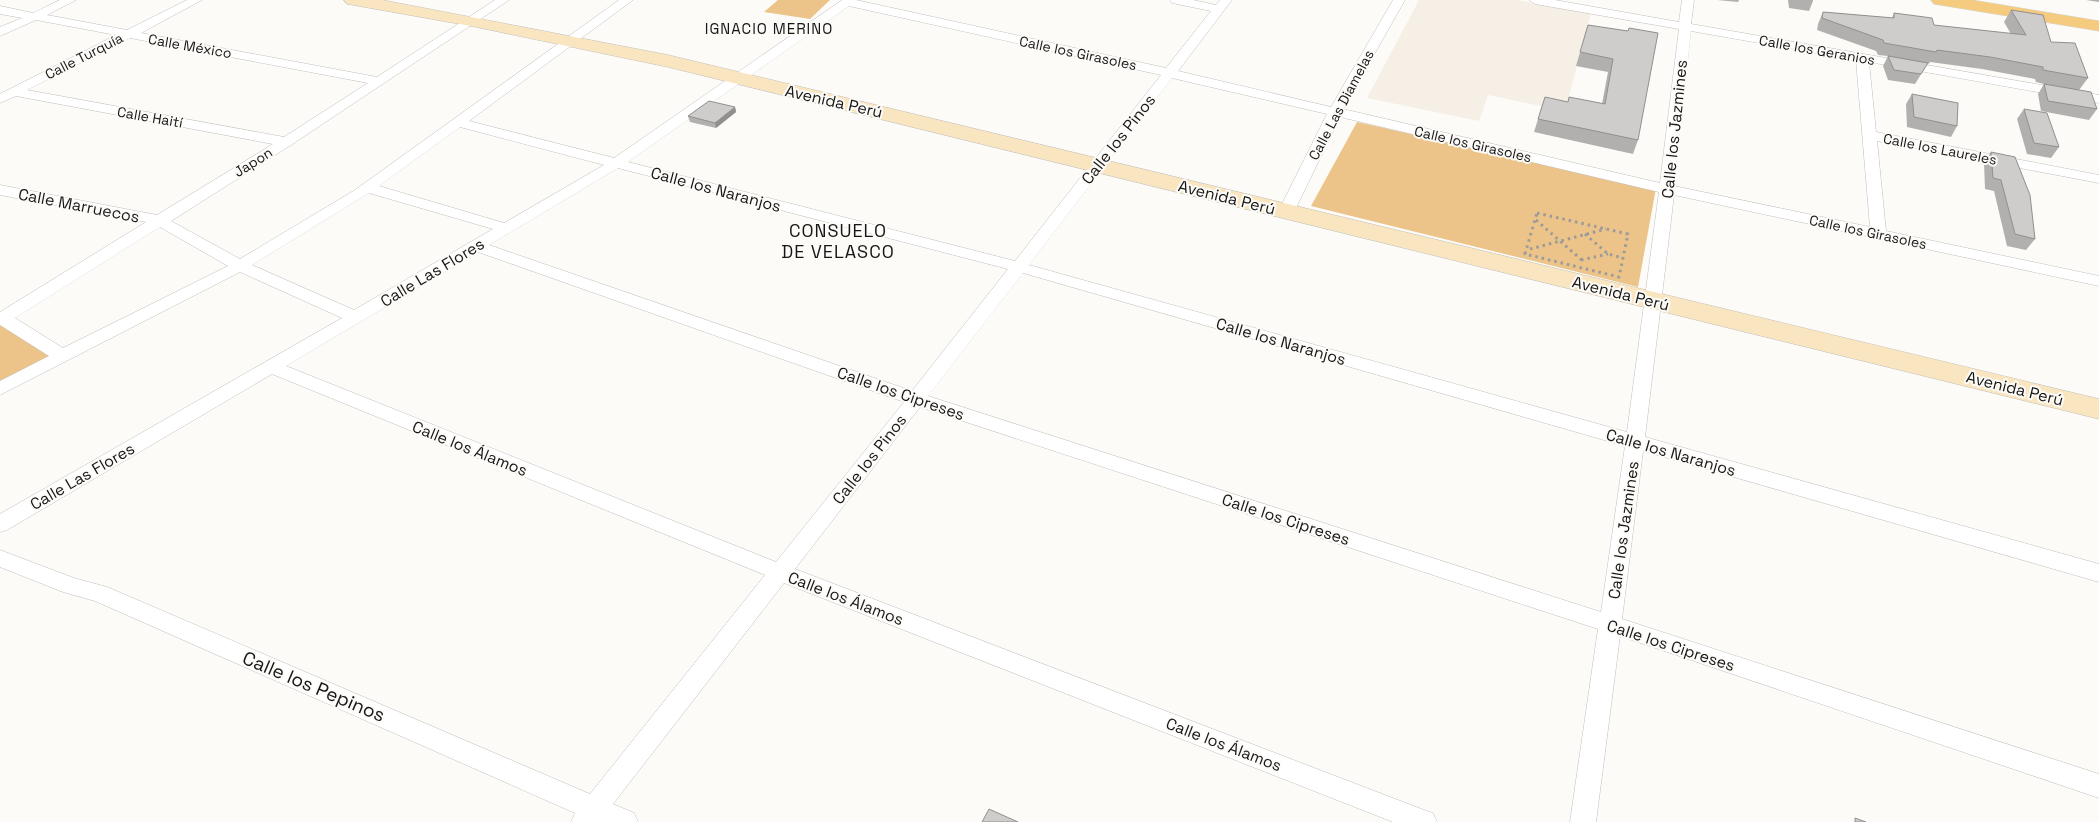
<svg xmlns="http://www.w3.org/2000/svg" width="2099" height="822" font-family="'Space Grotesk',sans-serif">
  <style>
    .built { fill: #f5efe6 }
    .green { fill: #ecc48a }
    .lines { fill: none; stroke-linecap: round; stroke-linejoin: round }
    .street-casing { stroke: #c1bfbc; stroke-width: 1 }
    .secondary-casing { stroke: #c1bfbc; stroke-width: 1 }
    .primary-casing { stroke: #d5d5d5; stroke-width: 1 }
    .path { stroke: #9d9b99; stroke-width: 3; stroke-dasharray: 2.5 4; stroke-linecap: butt }
    .street { fill: #fff; fill-rule: evenodd }
    .secondary { fill: #f9e5bf; fill-rule: evenodd }
    .primary { fill: #f4cb7f; fill-rule: evenodd }
    .wall { fill: #b2b0af }
    .shaded-wall { fill: #91908e }
    .building { fill: #cfcdcb; stroke: #91908e }
    .labels { text-anchor: middle; stroke-width: 4; stroke-linejoin: round; paint-order: stroke }
    .far-street-label { font-size: 14px; fill: #161615; stroke: #fdfbf8 }
    .far-neighbourhood-label { font-size: 15px; letter-spacing: 1px; fill: #161615; stroke: #fdfbf8 }
    .street-label { font-size: 16px; fill: #161615; stroke: #fdfbf8 }
    .neighbourhood-label { font-size: 18px; letter-spacing: 1px; fill: #161615; stroke: #fdfbf8 }
    .near-street-label { font-size: 19px; fill: #161615; stroke: #fdfbf8 }
  </style>
  <rect width="100%" height="100%" fill="#fdfbf8"/>
  <!-- built -->
  <path class="built" d="M1419,0H1517L1591,13L1565,111L1488,95L1479,121L1367,98Z"/>
  <!-- green -->
  <g class="green">
    <path d="M778,0H830L810,19L764,12Z"/>
    <path d="M1357,122L1656,188L1638,287L1311,206Z"/>
    <path d="M0,324L54,356L0,385Z"/>
  </g>
  <g class="lines">
    <!-- street casing -->
    <g class="street-casing">
      <path id="street" d="M60,0H76L47,15L127,30L187,0H202L141,33L377,77L495,0H509L291,145L171,221L240,259L355,190L619,0H633L469,121L614,158L842,0H856L1166,68L1211,11L1172,3L1170,0H1193L1216,5L1220,0H1232L1178,71L1331,107L1393,0H1405L1343,109L1660,183L1679,29L1535,4L1529,0H1555L1679,22L1682,0H1694L1691,24L2099,95V103L1869,62L1876,132L2099,175V183L1877,141L1886,231L2099,276V286L1674,195L1645,437L2099,564V582L1643,451L1622,619L2099,774V798L1620,636L1596,822H1570L1598,629L920,407L795,569L1424,810L1433,813L1437,822H1393L784,583L613,804L634,813L638,822H571L575,813L95,601L63,592L0,567V550L74,578L107,587L590,794L765,575L272,374L7,530L0,532V514L342,318L240,272L0,395V381L49,356L0,325V312L146,222L0,195V185L157,215L273,144L16,96L0,103V94L116,35L36,20L0,36V27L22,18L0,14V6L33,13ZM849,6L1161,75L1015,261L628,162ZM1691,31L1856,60L1870,227L1674,186ZM130,38L368,83L284,137L27,90ZM1172,78L1327,114L1278,212L1281,215H1291L1294,212L1340,117L1659,192L1627,432L1029,265ZM460,127L604,165L504,223L379,186ZM618,168L1008,269L912,391L489,245ZM369,193L493,229L354,310L252,265ZM160,227L228,266L63,348L15,318ZM478,252L904,402L776,562L286,366ZM1023,273L1625,446L1601,612L928,396Z"/>
    </g>
    <!-- secondary casing -->
    <g class="secondary-casing">
      <path id="secondary" d="M344,0H382L668,55L2099,399V419L668,67L471,26L353,5L347,4Z"/>
    </g>
    <!-- primary casing -->
    <g class="primary-casing">
      <path id="primary" d="M1931,0H1972L2099,21V31L1940,5L1934,4Z"/>
    </g>
    <!-- path -->
    <g class="path">
      <path d="M1537,213L1628,234L1619,277L1525,254Z"/>
      <path d="M1536,220L1584,262"/>
      <path d="M1585,234L1608,254L1623,258"/>
      <path d="M1530,249L1606,229"/>
      <path d="M1581,260L1608,254"/>
    </g>
    <!-- street -->
    <use href="#street" class="street"/>
    <!-- secondary -->
    <use href="#secondary" class="secondary"/>
    <!-- primary -->
    <use href="#primary" class="primary"/>
  </g>
  <!-- wall -->
  <g class="wall">
    <path d="M1717,0H1739L1738,2Z"/>
    <path d="M1788,0H1813V1L1809,11L1789,8Z"/>
    <path d="M2086,0H2099V2Z"/>
    <path d="M2011,10L2051,42L2088,78L2079,90L2097,109L2089,120L2041,111L2038,94L2044,84L2036,82L2035,79L1982,69L1930,62L1929,64L1928,63L1915,84L1888,80L1883,66L1888,56L1878,55L1876,51L1817,30L1818,24L1823,12L1892,18L1894,13L1934,25L2011,34L2004,22Z"/>
    <path d="M1588,25L1628,31L1629,28L1638,140L1633,154L1534,132L1545,97L1568,102L1602,104L1608,72L1576,66Z"/>
    <path d="M1912,94L1957,126L1951,137L1907,127L1906,104Z"/>
    <path d="M735,107L736,112L716,128L690,122L688,116Z"/>
    <path d="M2024,109L2059,147L2051,158L2027,154L2017,119Z"/>
    <path d="M1991,152L2035,239L2026,250L2007,246L1994,191L1985,189L1984,163Z"/>
  </g>
  <!-- shaded-wall -->
  <path class="shaded-wall" d="M735,107L736,112L716,128L715,123Z"/>
  <!-- building -->
  <g class="building">
    <path d="M2011,10L2043,15L2051,42L2075,43L2088,78L2043,70V67L1990,57L1937,50L1936,52L1884,43L1883,40L1822,18L1823,12L1894,18V13L1932,18L1934,25L2026,35Z"/>
    <path d="M1588,25L1628,31L1629,28L1658,33L1638,140L1538,119L1545,97L1568,102L1569,97L1605,104L1613,59L1580,52Z"/>
    <path d="M1888,56L1928,63L1921,74L1894,70Z"/>
    <path d="M2044,84L2091,92L2097,109L2048,101Z"/>
    <path d="M1912,94L1958,103L1957,126L1914,117Z"/>
    <path d="M709,101L735,107L715,123L688,116Z"/>
    <path d="M2024,109L2047,113L2059,147L2034,143Z"/>
    <path d="M1991,152L2015,157L2030,195L2035,239L2015,234L2001,180L1993,178Z"/>
    <path d="M989,809L1018,822H982Z"/>
    <path d="M1855,818L1866,822H1855Z"/>
  </g>
  <g class="labels">
    <!-- far-street labels -->
    <g class="far-street-label">
      <text transform="translate(190 46) rotate(10)" y="5">Calle México</text>
      <text transform="translate(1817 50) rotate(10)" y="5">Calle los Geranios</text>
      <text transform="translate(1078 53) rotate(12)" y="5">Calle los Girasoles</text>
      <text transform="translate(84 56) rotate(-27)" y="5">Calle Turquía</text>
      <text transform="translate(1341 105) rotate(-62)" y="5">Calle Las Diamelas</text>
      <text transform="translate(150 117) rotate(10)" y="5">Calle Haití</text>
      <text transform="translate(1473 144) rotate(13)" y="5">Calle los Girasoles</text>
      <text transform="translate(1940 149) rotate(11)" y="5">Calle los Laureles</text>
      <text transform="translate(253 162) rotate(-32)" y="5">Japon</text>
      <text transform="translate(1868 232) rotate(12)" y="5">Calle los Girasoles</text>
    </g>
    <!-- far-neighbourhood labels -->
    <g class="far-neighbourhood-label">
      <text x="769" y="34">IGNACIO MERINO</text>
    </g>
    <!-- street labels -->
    <g class="street-label">
      <text transform="translate(834 101) rotate(13)" y="6">Avenida Perú</text>
      <text transform="translate(1674 129) rotate(-84)" y="6">Calle los Jazmines</text>
      <text transform="translate(1118 139) rotate(-52)" y="6">Calle los Pinos</text>
      <text transform="translate(716 189) rotate(15)" y="6">Calle los Naranjos</text>
      <text transform="translate(1227 197) rotate(14)" y="6">Avenida Perú</text>
      <text transform="translate(79 205) rotate(11)" y="6">Calle Marruecos</text>
      <text transform="translate(432 272) rotate(-31)" y="6">Calle Las Flores</text>
      <text transform="translate(1621 293) rotate(14)" y="6">Avenida Perú</text>
      <text transform="translate(1281 341) rotate(16)" y="6">Calle los Naranjos</text>
      <text transform="translate(2015 388) rotate(14)" y="6">Avenida Perú</text>
      <text transform="translate(901 393) rotate(19)" y="6">Calle los Cipreses</text>
      <text transform="translate(470 448) rotate(22)" y="6">Calle los Álamos</text>
      <text transform="translate(1671 452) rotate(16)" y="6">Calle los Naranjos</text>
      <text transform="translate(869 459) rotate(-52)" y="6">Calle los Pinos</text>
      <text transform="translate(82 476) rotate(-30)" y="6">Calle Las Flores</text>
      <text transform="translate(1286 519) rotate(18)" y="6">Calle los Cipreses</text>
      <text transform="translate(1623 530) rotate(-82)" y="6">Calle los Jazmines</text>
      <text transform="translate(846 598) rotate(21)" y="6">Calle los Álamos</text>
      <text transform="translate(1671 645) rotate(18)" y="6">Calle los Cipreses</text>
      <text transform="translate(1224 744) rotate(21)" y="6">Calle los Álamos</text>
    </g>
    <!-- neighbourhood labels -->
    <g class="neighbourhood-label">
      <text x="838" y="237">CONSUELO<tspan x="838" dy="21">DE VELASCO</tspan></text>
    </g>
    <!-- near-street labels -->
    <g class="near-street-label">
      <text transform="translate(314 686) rotate(23)" y="7">Calle los Pepinos</text>
    </g>
  </g>
</svg>
